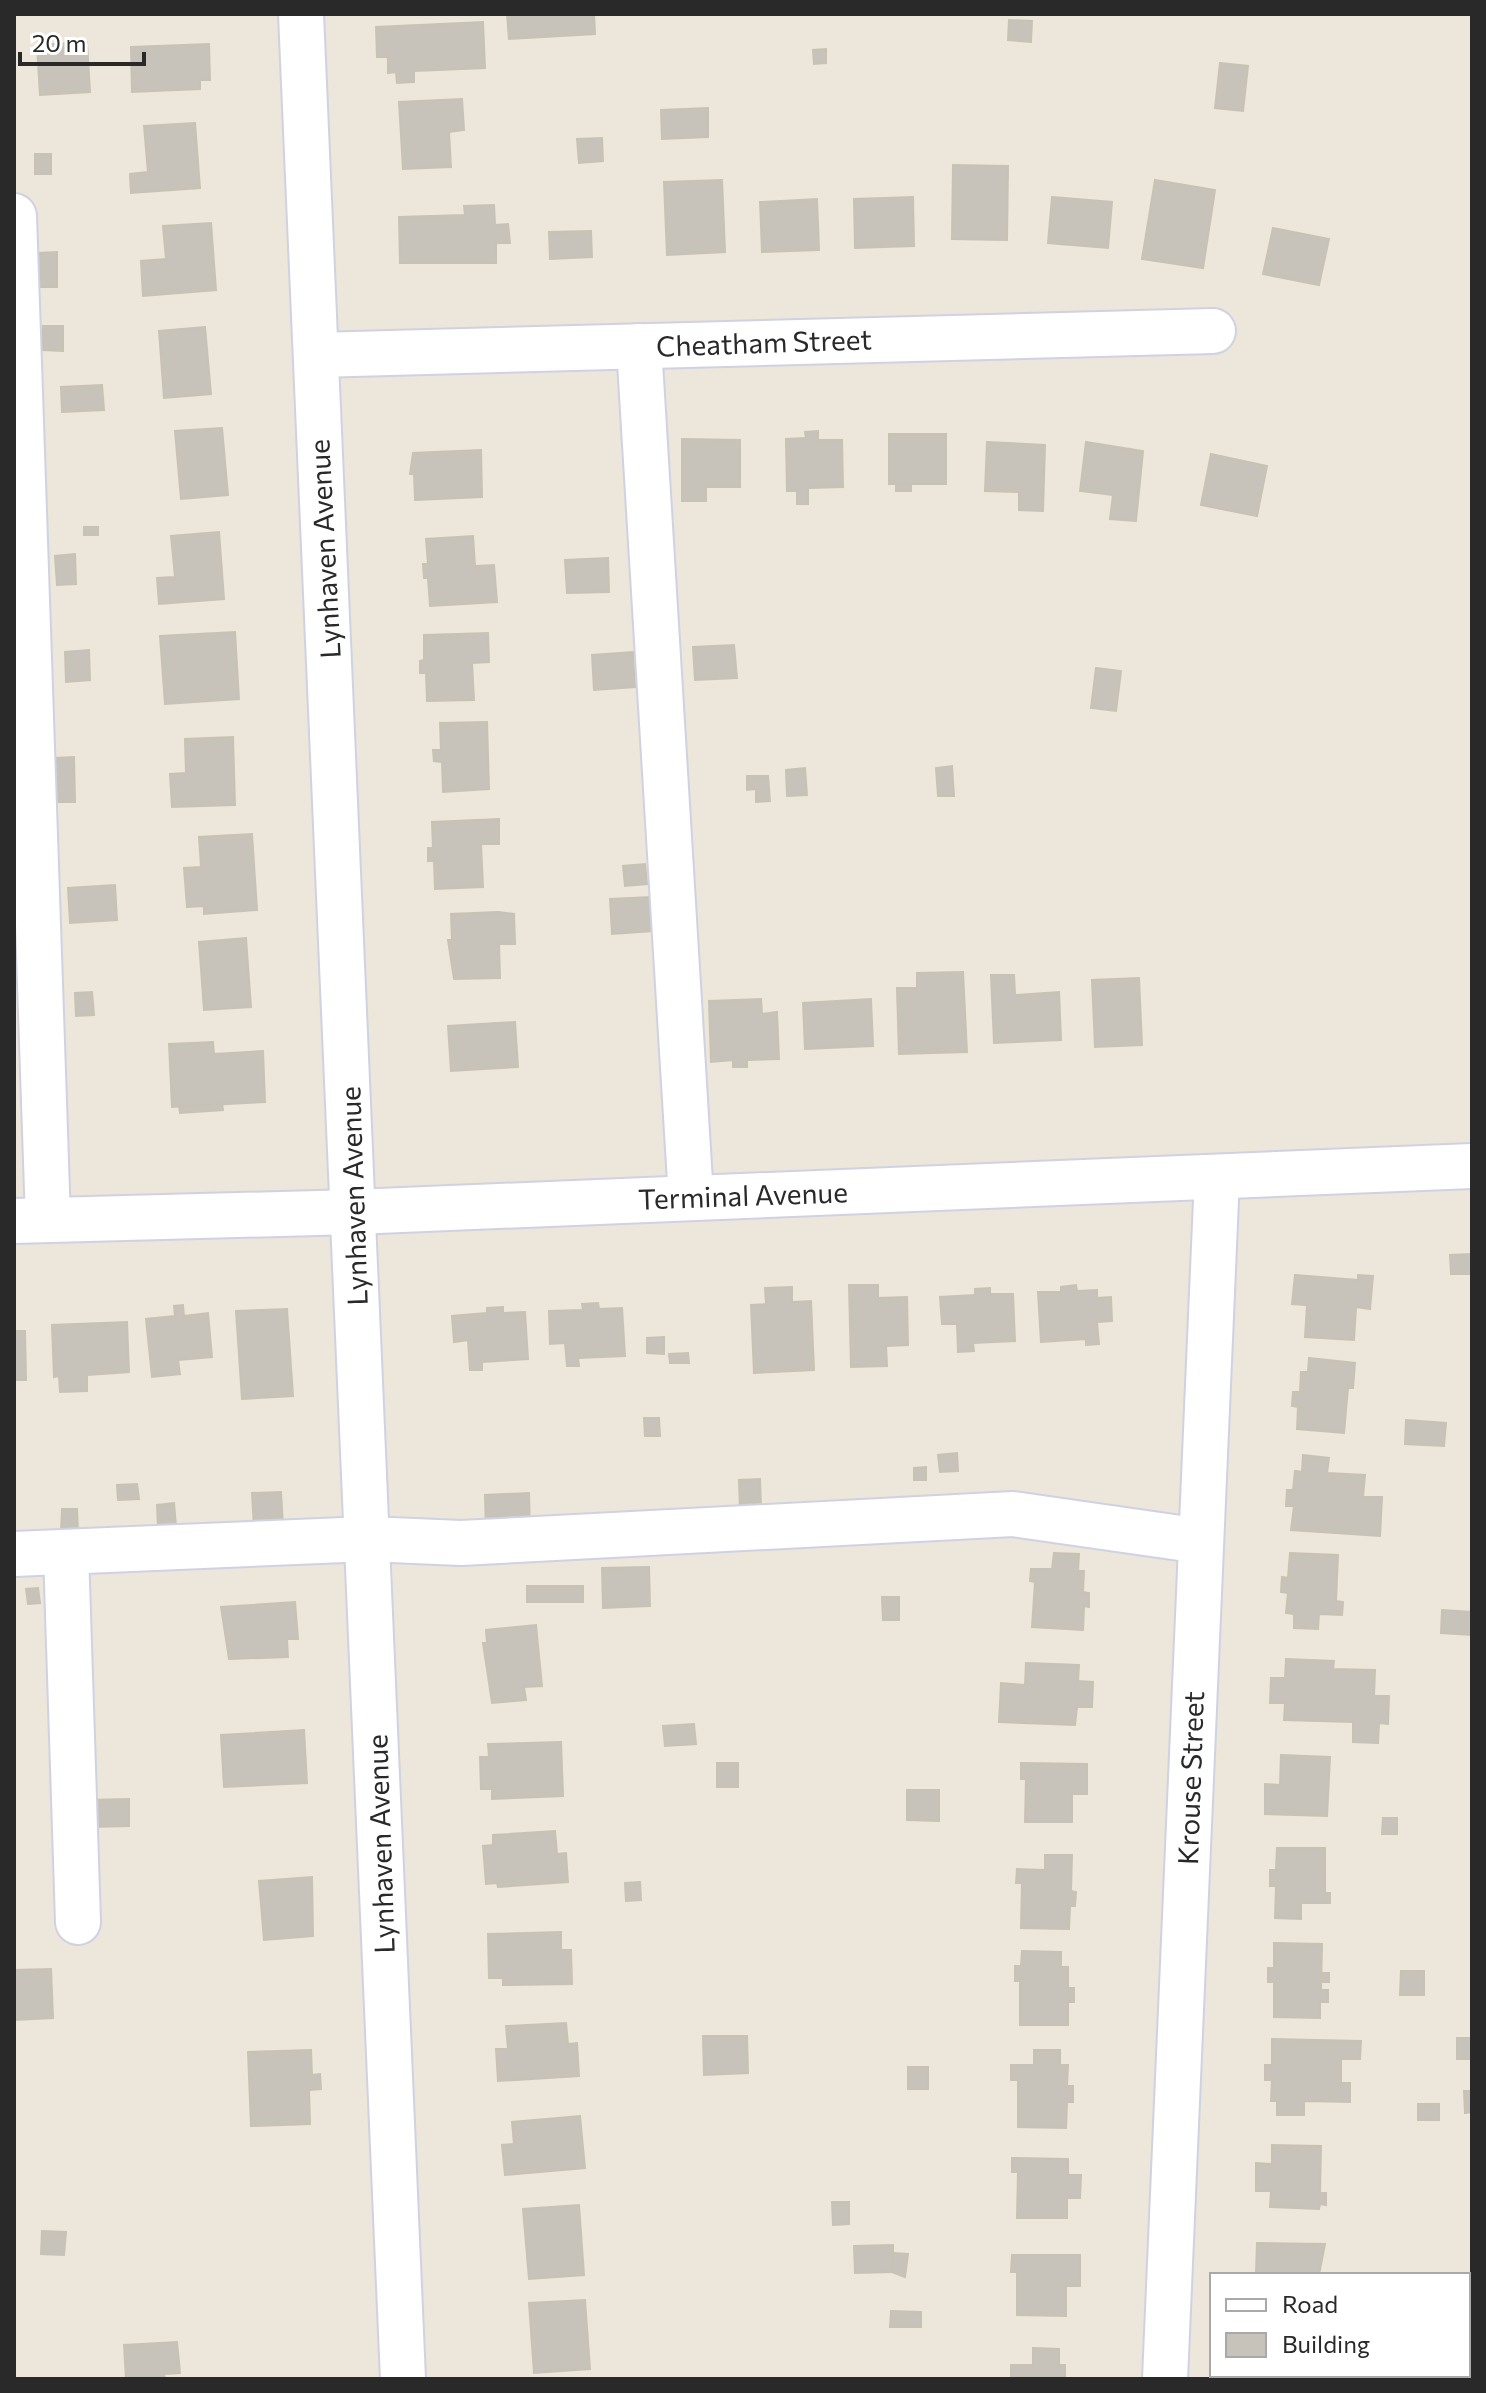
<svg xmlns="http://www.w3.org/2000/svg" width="1486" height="2393" font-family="Commissioner,sans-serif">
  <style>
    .building { fill: #c8c3ba; stroke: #c8c2b4; stroke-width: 2 }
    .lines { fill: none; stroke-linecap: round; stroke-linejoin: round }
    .minor-casing { stroke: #cfd2e3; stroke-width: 48 }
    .minor { stroke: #fff; stroke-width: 44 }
    .labels { text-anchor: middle; stroke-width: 6; stroke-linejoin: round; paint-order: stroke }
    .street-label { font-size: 28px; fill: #292929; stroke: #fff }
  </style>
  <rect width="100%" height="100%" fill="#ede6da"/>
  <!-- building -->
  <g class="building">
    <path d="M507,14H594L595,34L509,39Z"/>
    <path d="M1009,20L1032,21L1031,42L1008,40Z"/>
    <path d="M483,22L485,68L414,71V82L397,83L396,72L388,73V57H377L376,27Z"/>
    <path d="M87,42L90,92L40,95L37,45Z"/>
    <path d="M209,44L210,80H200V89L132,92L131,47Z"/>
    <path d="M826,49V63L814,64L813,50Z"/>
    <path d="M1220,63L1248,66L1243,111L1215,108Z"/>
    <path d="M462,99L464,130L449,132L451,167L403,169L399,102Z"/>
    <path d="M708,108V137L662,139L661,110Z"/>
    <path d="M195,123L200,188L131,193L130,174L148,172L144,126Z"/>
    <path d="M602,138L603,161L579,163L577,139Z"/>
    <rect x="35" y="154" width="16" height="20"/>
    <path d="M953,165L1008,166L1007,240L952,239Z"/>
    <path d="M722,180L725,252L667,255L664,182Z"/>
    <path d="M1155,180L1215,190L1203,268L1142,259Z"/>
    <path d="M913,197L914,246L855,248L854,199Z"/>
    <path d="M1052,197L1112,202L1108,248L1048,243Z"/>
    <path d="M817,199L819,250L762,252L760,202Z"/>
    <path d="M494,205L495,225L508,224L510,243H496V263H400L399,217L465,215L464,206Z"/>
    <path d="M211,223L216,290L143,296L141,261L166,259L163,226Z"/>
    <path d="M1273,228L1329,239L1319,285L1263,274Z"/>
    <path d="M591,231L592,257L550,259L549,232Z"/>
    <path d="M57,252V287H39L38,253Z"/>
    <path d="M43,326H63V351L43,350Z"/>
    <path d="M205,327L211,394L164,398L159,331Z"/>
    <path d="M102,385L104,410L62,412L61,387Z"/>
    <path d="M222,428L228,495L181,499L175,431Z"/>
    <path d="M818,431V440H842L843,487L808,488V504H797V491H787L786,439L806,438L805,432Z"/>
    <rect x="889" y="434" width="57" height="50"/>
    <path d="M682,439L740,440V487H706V501H682Z"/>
    <path d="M987,442L1045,445L1043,511L1019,510V492L985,491Z"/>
    <path d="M1086,442L1143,451L1136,521L1110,519L1113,495L1080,491Z"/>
    <path d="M481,450L482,497L415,500L414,474H410L413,453Z"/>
    <path d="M1211,454L1267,466L1257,516L1201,505Z"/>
    <rect x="896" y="484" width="15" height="7"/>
    <rect x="84" y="527" width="14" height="8"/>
    <path d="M219,532L224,599L159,604L157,578L175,577L171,536Z"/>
    <path d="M473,536L475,566L494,565L497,602L430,606L428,578H424L423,564H428L426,539Z"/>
    <path d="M75,554L76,584L57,585L55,556Z"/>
    <path d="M608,558L609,592L567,593L565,560Z"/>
    <path d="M235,632L239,699L165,704L160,636Z"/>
    <path d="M488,633L489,662L472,663L474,700L427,701L426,673H420V661L424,660V635Z"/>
    <path d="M734,645L737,678L695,680L693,647Z"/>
    <path d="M89,650L90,680L66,682L65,652Z"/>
    <path d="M633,652L635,687L594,690L592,655Z"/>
    <path d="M1096,668L1121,671L1116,711L1091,708Z"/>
    <path d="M487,722L489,789L443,792L442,762L434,761L433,750H441L440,723Z"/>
    <path d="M233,737L235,805L172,807L170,774L186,773L185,739Z"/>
    <path d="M74,757L75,802H57L55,758Z"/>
    <path d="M952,766L954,796H938L936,768Z"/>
    <path d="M805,768L807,795L787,796L786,770Z"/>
    <path d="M747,776H768L770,801L756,802V789L747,790Z"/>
    <path d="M499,819V844H481L483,887L435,889L434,861H428V848H433L432,822Z"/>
    <path d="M252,834L257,910L204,914V906L187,907L184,868L201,867L199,837Z"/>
    <path d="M645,864L647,884L625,886L623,866Z"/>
    <path d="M115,885L117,920L70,923L68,888Z"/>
    <path d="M651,897L653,931L612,934L610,899Z"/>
    <path d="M498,912L514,914L515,944H499L500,978L454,979L448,940H452L451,914Z"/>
    <path d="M246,938L251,1007L204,1010L199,942Z"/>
    <path d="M963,972L967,1052L899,1054L897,988H917V973Z"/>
    <path d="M991,975H1014L1015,995L1059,992L1061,1040L994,1043Z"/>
    <path d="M1139,978L1142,1045L1095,1047L1092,980Z"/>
    <path d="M92,992L94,1015L76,1016L75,993Z"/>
    <path d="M761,999L762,1014L777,1012L779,1059L747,1060V1067H733V1060L711,1062L709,1001Z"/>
    <path d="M871,999L873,1046L805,1049L803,1003Z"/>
    <path d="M515,1022L518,1067L451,1071L448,1026Z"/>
    <path d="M213,1042L214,1054L263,1051L265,1102L172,1107L169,1044Z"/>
    <path d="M222,1104L223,1110L180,1113L179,1106Z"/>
    <path d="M1472,1254V1274H1451L1450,1255Z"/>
    <path d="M1295,1275L1358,1280V1275L1373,1276L1370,1309L1356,1307L1354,1340L1305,1337L1307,1305L1292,1304Z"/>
    <path d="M849,1285H878V1298L907,1297L908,1345L886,1346L887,1366L851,1367Z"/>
    <path d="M1076,1285L1077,1291L1097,1290V1298L1111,1297L1112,1321L1097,1322L1099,1344L1086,1345V1339L1041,1342L1038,1292H1061V1287Z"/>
    <path d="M792,1287V1302L811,1301L814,1370L754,1373L751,1305L766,1304L765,1288Z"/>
    <path d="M990,1288V1294H1013L1015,1341L973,1343L974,1351L958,1352L957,1324H942L940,1297L975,1295V1289Z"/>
    <path d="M598,1303L599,1309L622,1308L625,1356L578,1358L579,1366H567L565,1343L550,1344L549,1311L583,1310L582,1304Z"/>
    <path d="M183,1305L184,1316L208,1313L212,1357L178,1360L180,1374L152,1377L146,1319L175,1316L174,1306Z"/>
    <path d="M503,1307V1313L525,1312L528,1359L482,1362V1370H470L468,1340L454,1342L452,1316L487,1313V1308Z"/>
    <path d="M287,1309L293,1396L242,1399L236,1311Z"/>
    <path d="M127,1322L129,1372L87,1375V1391L60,1392L59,1376L54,1377L52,1325Z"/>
    <path d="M14,1331H25L26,1380H14Z"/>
    <path d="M664,1337V1354L647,1353V1338Z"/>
    <path d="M688,1353L689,1363H670L669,1354Z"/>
    <path d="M1309,1358L1355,1363L1353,1388H1348L1344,1433L1297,1429L1298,1407L1292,1406L1293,1392H1300L1301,1372H1308Z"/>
    <path d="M644,1418H659L660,1436H645Z"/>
    <path d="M1406,1420L1446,1423L1444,1446L1405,1444Z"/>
    <path d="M957,1453L958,1471L940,1472L938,1455Z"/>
    <path d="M1303,1455L1329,1458L1327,1473L1365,1475L1363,1497H1382L1380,1536L1291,1530L1294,1506H1286L1287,1490H1293L1295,1471L1302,1472Z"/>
    <path d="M926,1467V1480H914V1468Z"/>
    <path d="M760,1479L761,1509L740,1510L739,1480Z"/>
    <path d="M137,1484L139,1499L118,1500L117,1485Z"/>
    <path d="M281,1492L283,1526L254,1528L252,1493Z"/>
    <path d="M529,1493L530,1531L486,1532L485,1495Z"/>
    <path d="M174,1503L176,1526L158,1528L157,1505Z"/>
    <path d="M62,1509H77L78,1532H61Z"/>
    <path d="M1054,1553L1079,1554L1078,1571H1084L1083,1592L1089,1593V1607L1084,1606L1083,1630L1032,1627L1035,1582L1030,1581L1031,1569H1052Z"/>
    <path d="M1290,1553L1338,1555L1336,1601L1343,1602L1342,1615L1319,1614L1318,1629L1294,1628V1614L1286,1613L1288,1593L1281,1592L1282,1577L1288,1578Z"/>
    <path d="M649,1567L650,1606L603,1608L602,1568Z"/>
    <rect x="527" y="1586" width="56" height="16"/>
    <path d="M38,1588L40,1603L28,1604L26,1589Z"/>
    <path d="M882,1597H899V1620H883Z"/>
    <path d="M295,1602L298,1639H287L288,1657L229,1659L221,1607Z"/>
    <path d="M1442,1610L1472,1612V1635L1441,1633Z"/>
    <path d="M536,1625L542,1686L524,1687L526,1700L492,1703L483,1643H487L486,1630Z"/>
    <path d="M1286,1659L1334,1661L1333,1669L1375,1670L1374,1696H1389L1388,1724L1379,1723L1378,1743L1353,1742V1722L1284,1720L1285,1703H1270L1271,1678H1285Z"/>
    <path d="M1026,1663L1079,1665L1078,1681L1093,1682L1092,1707H1077L1075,1725L999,1722L1001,1683L1025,1685Z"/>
    <path d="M694,1724L696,1744L665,1746L663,1726Z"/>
    <path d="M304,1730L307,1783L224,1787L221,1735Z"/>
    <path d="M561,1742L563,1796L492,1799V1789H481L480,1757H489L488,1744Z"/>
    <path d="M1281,1755L1330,1757L1327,1816L1265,1814V1784L1280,1785Z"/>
    <rect x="717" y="1763" width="21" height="24"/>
    <path d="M1021,1763L1087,1764V1794H1072V1822H1025L1026,1779H1021Z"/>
    <path d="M907,1790H939V1821L907,1820Z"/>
    <path d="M129,1799V1826L90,1827L89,1800Z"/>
    <path d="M1383,1818H1397V1834H1382Z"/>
    <path d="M555,1831L557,1854L566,1853L568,1882L498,1887L497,1883L486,1884L483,1846L493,1845V1835Z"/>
    <path d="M1277,1848H1325V1893H1330V1903H1301V1919L1275,1918L1276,1886H1270V1870H1276Z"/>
    <path d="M1045,1855H1072L1071,1891L1076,1892L1075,1906H1070L1069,1929L1021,1928L1022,1883H1016L1017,1869L1045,1870Z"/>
    <path d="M312,1877L313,1936L264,1940L259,1881Z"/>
    <path d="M640,1882L641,1900L626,1901L625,1883Z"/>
    <path d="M561,1932V1950H571L572,1984L503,1985V1978H489L488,1934Z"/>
    <path d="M1274,1943L1322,1944L1321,1990H1328V2002H1320V2018L1274,2017V1982H1268V1968H1274Z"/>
    <path d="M1022,1951L1061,1952V1967H1068V1988H1074V2002H1068V2025H1020V1981H1015V1966H1021Z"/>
    <path d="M51,1969L53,2018L14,2020V1970Z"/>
    <path d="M1401,1971H1424V1995H1400Z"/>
    <path d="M1322,1973H1329V1982H1321Z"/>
    <path d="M566,2023L568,2044L577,2043L579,2076L498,2081L496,2049H508L506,2026Z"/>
    <path d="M703,2036H747L748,2073L704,2075Z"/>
    <rect x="1457" y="2038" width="15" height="21"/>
    <path d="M1272,2039L1361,2041L1360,2059H1341V2083H1350V2102L1304,2101V2115H1277V2101H1271L1272,2080H1265V2065H1272Z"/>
    <path d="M311,2050L312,2075L320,2074L321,2089L309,2090L310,2124L251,2126L248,2052Z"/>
    <path d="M1034,2050H1060V2065H1068L1067,2086H1073V2102H1067L1066,2128L1018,2127V2080H1011V2065H1034Z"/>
    <rect x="908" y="2067" width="20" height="22"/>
    <path d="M1464,2091H1472V2112L1465,2113Z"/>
    <rect x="1418" y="2104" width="21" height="16"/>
    <path d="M580,2116L585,2168L505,2175L502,2145L514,2144L512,2122Z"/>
    <path d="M1272,2145L1321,2146L1320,2193H1326V2205L1320,2204L1319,2209L1270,2207L1271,2191H1256V2163L1272,2164Z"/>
    <path d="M1012,2158L1068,2159V2175H1081L1080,2198H1067V2218H1017L1018,2172H1012Z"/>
    <path d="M832,2202H849V2224L833,2225Z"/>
    <path d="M579,2205L584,2275L529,2279L523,2209Z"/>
    <path d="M42,2231L66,2232L64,2255L41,2254Z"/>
    <path d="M1257,2243L1325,2244L1319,2275L1256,2273Z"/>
    <path d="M893,2245V2272L855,2273L854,2246Z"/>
    <path d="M893,2253L908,2254L905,2277L892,2272Z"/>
    <path d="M1012,2255H1080V2286H1066V2316L1017,2315V2272H1011Z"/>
    <path d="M585,2300L590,2369L534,2373L529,2303Z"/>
    <path d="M891,2311L921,2312V2327H890Z"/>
    <path d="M177,2342L180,2373L164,2374L165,2379H126L124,2345Z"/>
    <path d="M1033,2348L1059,2349V2365H1065V2379L1011,2378V2365H1033Z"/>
    <rect x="1264" y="2375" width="54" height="4"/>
  </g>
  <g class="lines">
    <!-- minor casing -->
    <g class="minor-casing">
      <g id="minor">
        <path d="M301,14L403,2379"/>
        <path d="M14,216L48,1220"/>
        <path d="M639,346L691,1198"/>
        <path d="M316,355L1213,331"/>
        <path d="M14,1221L354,1212L1472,1166"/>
        <path d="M66,1552L78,1922"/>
        <path d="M14,1554L368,1539L461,1543L1013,1514L1201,1541"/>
        <path d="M1165,2379L1217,1177"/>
      </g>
    </g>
    <!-- minor -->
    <use href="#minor" class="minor"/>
  </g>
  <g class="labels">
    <!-- street labels -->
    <g class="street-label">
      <text transform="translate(764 343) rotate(-2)" y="10">Cheatham Street</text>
      <text transform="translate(325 549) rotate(-93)" y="10">Lynhaven Avenue</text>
      <text transform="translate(354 1196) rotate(-92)" y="10">Lynhaven Avenue</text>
      <text transform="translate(743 1196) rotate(-2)" y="10">Terminal Avenue</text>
      <text transform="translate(1191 1778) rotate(-88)" y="10">Krouse Street</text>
      <text transform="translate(381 1844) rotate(-92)" y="10">Lynhaven Avenue</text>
    </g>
  </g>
  <!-- border -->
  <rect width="1486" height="2393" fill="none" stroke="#292929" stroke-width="32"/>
  <!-- legend -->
  <rect x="1210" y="2273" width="260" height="104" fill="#ffffff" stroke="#a9a9a9" stroke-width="2"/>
  <rect x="1226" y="2299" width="40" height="12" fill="#ffffff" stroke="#a9a9a9" stroke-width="2"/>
  <text x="1282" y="2313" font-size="24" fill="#292929">Road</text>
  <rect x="1226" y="2333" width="40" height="24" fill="#c8c3ba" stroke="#a9a9a9" stroke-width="2"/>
  <text x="1282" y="2353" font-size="24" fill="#292929">Building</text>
  <!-- scale -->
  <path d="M20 52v12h124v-12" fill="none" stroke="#292929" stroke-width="4"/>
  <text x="32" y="52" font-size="24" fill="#292929" stroke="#ffffff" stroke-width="6" paint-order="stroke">20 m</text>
</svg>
